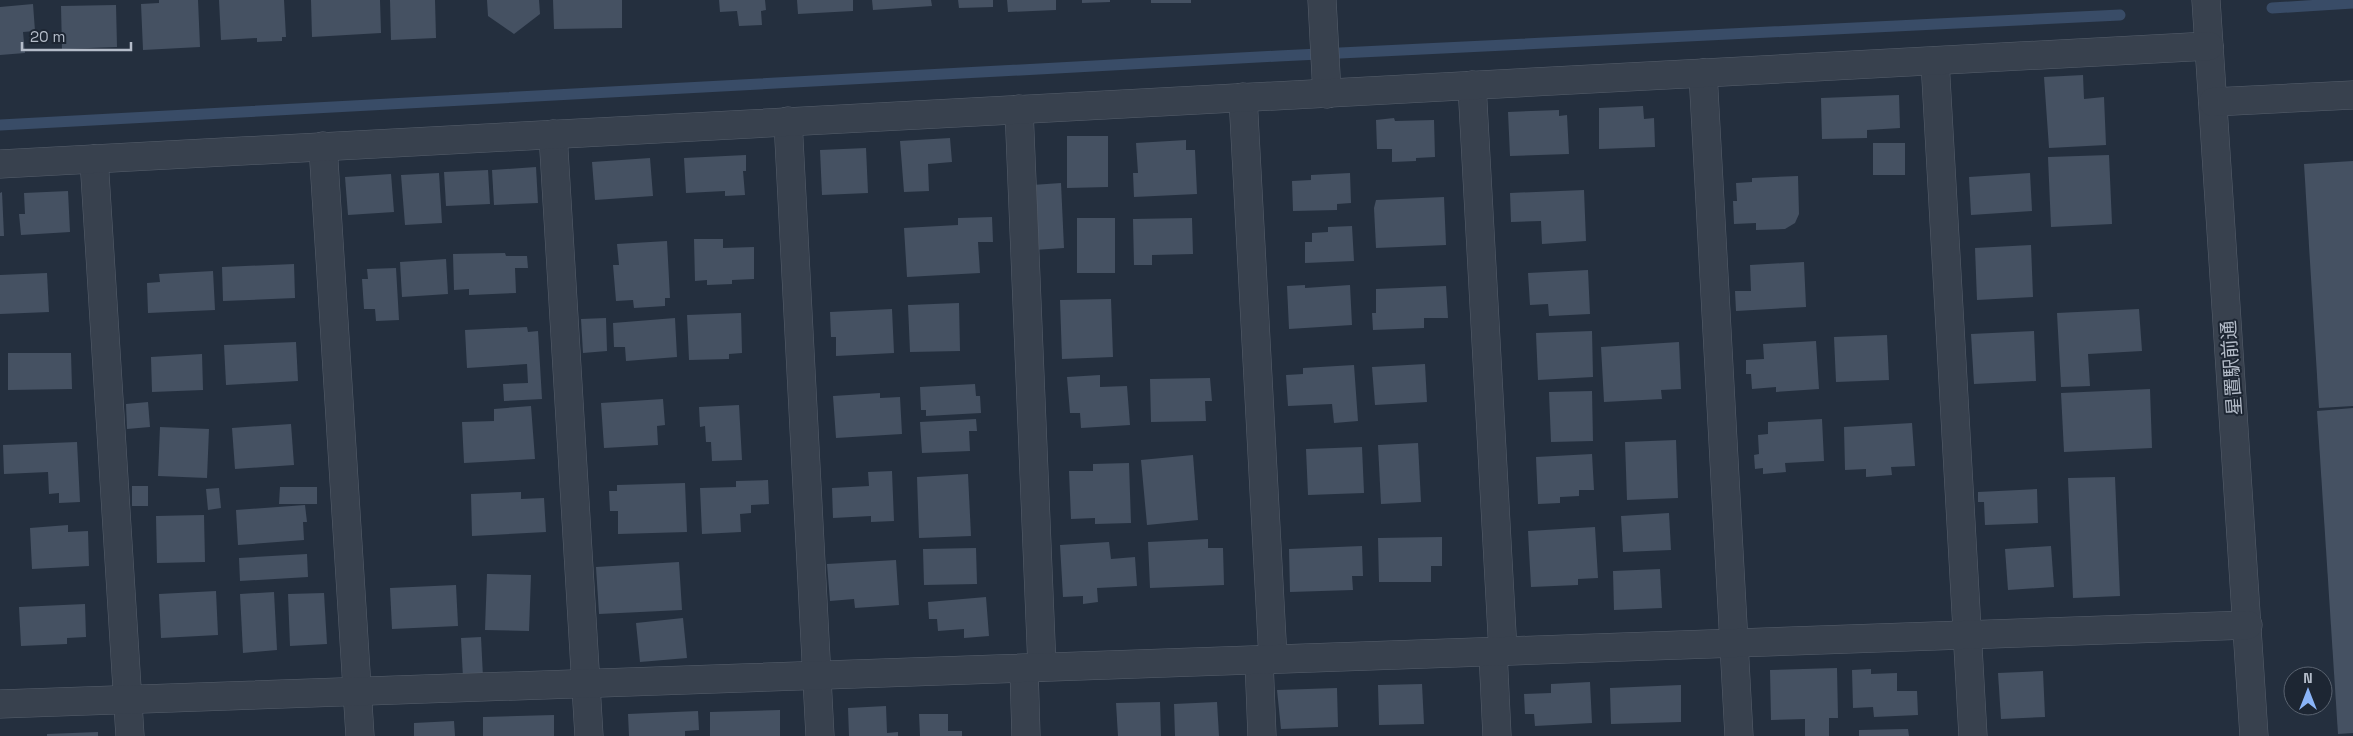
<svg xmlns="http://www.w3.org/2000/svg" width="2353" height="736" font-family="'Space Grotesk','Noto Sans JP',sans-serif">
  <style>
    .lines { fill: none; stroke-linecap: round; stroke-linejoin: round }
    .stream { stroke: #394c67; stroke-width: 11 }
    .building { fill: #455162 }
    .minor-casing { stroke: #565f6c; stroke-width: 29 }
    .minor { stroke: #38414e; stroke-width: 28 }
    .labels { text-anchor: middle; stroke-width: 4; stroke-linejoin: round; paint-order: stroke }
    .street-label { font-size: 19px; fill: #b4bcc9; stroke: #1d2633 }
  </style>
  <rect width="100%" height="100%" fill="#242f3e"/>
  <g class="lines">
    <!-- stream -->
    <g class="stream">
      <path d="M2272,8L2353,3"/>
      <path d="M0,125L1278,56L2120,15"/>
    </g>
  </g>
  <!-- building -->
  <g class="building">
    <path d="M159,0H198L200,47L143,50L141,4L159,3Z"/>
    <path d="M219,0H284L286,37H282V41L257,42V38L221,40Z"/>
    <path d="M311,0H380L381,33L312,37Z"/>
    <path d="M390,0H435L436,38L391,40Z"/>
    <path d="M487,0H539L540,14L514,34L488,16Z"/>
    <path d="M553,0H622V28L554,29Z"/>
    <path d="M719,0H765L766,10L761,11L762,25L739,26L737,11L720,12Z"/>
    <path d="M797,0H853V11L798,14Z"/>
    <path d="M872,0H931L932,6L873,10Z"/>
    <path d="M958,0H993V7L959,8Z"/>
    <path d="M1007,0H1056V10L1008,12Z"/>
    <path d="M1082,0H1110V2L1082,3Z"/>
    <rect x="1151" y="0" width="40" height="3"/>
    <path d="M33,4L35,31L23,32L25,53L0,55V7Z"/>
    <path d="M116,5L117,47L62,49L61,6Z"/>
    <path d="M2083,75L2084,99L2104,97L2106,145L2049,148L2044,77Z"/>
    <path d="M1899,95L1900,128L1867,130V138L1822,139L1821,98Z"/>
    <path d="M1643,106L1644,119L1654,118L1655,147L1599,149V108Z"/>
    <path d="M1559,110V116L1567,115L1569,154L1510,156L1508,112Z"/>
    <path d="M1394,118L1395,121L1434,120L1435,157L1416,158V161L1392,162V149H1377L1376,120Z"/>
    <path d="M1067,136H1108V187L1067,188Z"/>
    <path d="M950,138L952,162L928,164L929,191L904,192L900,141Z"/>
    <path d="M1186,140V150H1195L1197,194L1134,197L1133,173H1138L1136,143Z"/>
    <rect x="1873" y="143" width="32" height="32"/>
    <path d="M866,148L868,193L822,195L820,150Z"/>
    <path d="M746,155V171H743L745,195L725,196V191L686,193L684,158Z"/>
    <path d="M2109,155L2112,224L2051,227L2048,157Z"/>
    <path d="M650,158L653,196L595,200L592,162Z"/>
    <path d="M2353,161V406L2319,408L2304,164Z"/>
    <path d="M536,167L538,203L494,205L492,170Z"/>
    <path d="M488,170L490,204L446,206L444,172Z"/>
    <path d="M439,173L442,223L405,225L401,175Z"/>
    <path d="M1350,173L1351,203L1337,204V210L1293,211L1292,181L1311,180V175Z"/>
    <path d="M2030,173L2032,211L1971,215L1969,177Z"/>
    <path d="M391,174L394,212L348,215L345,177Z"/>
    <path d="M1798,176L1799,214L1795,223L1785,229L1756,230V223L1734,224L1733,201H1737L1736,183L1752,182V178Z"/>
    <path d="M1061,183L1064,248L1034,250L1032,185Z"/>
    <path d="M1584,190L1586,241L1542,244L1541,221L1511,222L1510,193Z"/>
    <path d="M68,191L70,232L21,235L19,214H25L24,193Z"/>
    <path d="M2,192L4,236H0V193Z"/>
    <path d="M1444,197L1446,245L1376,248L1374,208L1376,200Z"/>
    <path d="M992,217L993,242H978L980,273L907,277L904,228L958,225V218Z"/>
    <rect x="1077" y="218" width="38" height="55"/>
    <path d="M1192,218L1193,254L1152,255V265H1134L1133,219Z"/>
    <path d="M1352,226L1354,261L1305,263V242H1312V233L1328,232V227Z"/>
    <path d="M694,239H723V248L754,247V279L732,280V284L707,285V280L695,281Z"/>
    <path d="M667,241L670,298H665V306L634,308L633,300L616,301L613,265H619L617,244Z"/>
    <path d="M2031,245L2033,297L1977,300L1975,248Z"/>
    <path d="M505,253L506,256H527L528,268H515L516,293L469,295V289L454,290L453,254Z"/>
    <path d="M446,259L448,294L402,297L400,262Z"/>
    <path d="M1804,262L1806,307L1736,311L1735,291H1751L1750,265Z"/>
    <path d="M294,264L295,298L223,301L222,267Z"/>
    <path d="M396,268L399,320L376,321L375,309H364L362,279H368L367,269Z"/>
    <path d="M1588,270L1590,314L1549,316L1548,304L1530,305L1528,273Z"/>
    <path d="M213,271L215,310L148,313L147,283L160,282L159,274Z"/>
    <path d="M47,273L49,312L0,314V275Z"/>
    <path d="M1305,285V288L1350,285L1352,325L1289,329L1287,286Z"/>
    <path d="M1446,286L1448,318H1424V328L1373,330L1372,313H1376V289Z"/>
    <path d="M1111,299L1113,357L1062,359L1060,300Z"/>
    <path d="M959,303L960,351L910,352L908,305Z"/>
    <path d="M892,309L894,353L836,356V337H831L830,312Z"/>
    <path d="M2139,309L2142,351L2088,354L2090,386L2061,387L2057,313Z"/>
    <path d="M741,313L742,353L729,354V359L689,360L687,315Z"/>
    <path d="M606,318L607,351L583,353L581,319Z"/>
    <path d="M675,318L677,357L626,361L625,347H614L613,323Z"/>
    <path d="M527,327L528,332L538,331L542,399L504,401L503,384L528,383L527,364L467,368L465,330Z"/>
    <path d="M1592,331L1593,377L1538,380L1536,333Z"/>
    <path d="M2034,331L2036,381L1974,384L1971,334Z"/>
    <path d="M1887,335L1889,380L1836,382L1834,337Z"/>
    <path d="M1816,341L1819,389L1776,392V387L1752,389L1751,374H1746V360L1764,359L1763,344Z"/>
    <path d="M296,342L298,381L226,385L224,345Z"/>
    <path d="M1679,342L1681,389L1661,390L1662,399L1604,402L1601,347Z"/>
    <path d="M8,353H71L72,389L8,390Z"/>
    <path d="M202,354L203,390L152,392L151,357Z"/>
    <path d="M1425,364L1427,402L1375,405L1372,367Z"/>
    <path d="M1354,365L1358,421L1334,423L1332,404L1288,406L1286,375L1303,374V368Z"/>
    <path d="M1100,375V387L1127,386L1130,425L1081,428L1080,413H1070L1067,377Z"/>
    <path d="M1210,378L1212,401H1205L1206,421L1151,422L1150,379Z"/>
    <path d="M975,384L976,396H980L981,413L926,416V410H921L920,387Z"/>
    <path d="M2150,389L2152,448L2064,452L2061,393Z"/>
    <path d="M1592,391L1593,441L1551,442L1549,392Z"/>
    <path d="M880,393V398L900,397L902,434L836,438L833,396Z"/>
    <path d="M663,399L665,425L657,426L658,445L604,448L601,403Z"/>
    <path d="M148,402L150,427L127,429L126,404Z"/>
    <path d="M739,405L742,460L712,461L711,442H706L705,426L700,427L699,407Z"/>
    <path d="M531,406L535,459L464,463L462,422L494,421V409Z"/>
    <path d="M2353,408V733L2338,734L2317,411Z"/>
    <path d="M976,419L977,431H969L970,451L922,453L920,422Z"/>
    <path d="M1822,419L1824,461L1785,463L1786,472L1763,474V468L1755,469L1754,455L1759,454L1758,435L1768,434V422Z"/>
    <path d="M1912,423L1915,466L1891,467L1892,475L1866,477V469L1845,470L1844,427Z"/>
    <path d="M291,424L294,465L235,469L232,428Z"/>
    <path d="M160,427L209,429L207,478L158,476Z"/>
    <path d="M1676,440L1678,498L1627,500L1625,442Z"/>
    <path d="M77,442L80,502L59,503V493L49,494L48,472L4,474L3,445Z"/>
    <path d="M1418,443L1421,502L1381,504L1378,445Z"/>
    <path d="M1362,447L1364,493L1308,495L1306,449Z"/>
    <path d="M1592,454L1594,490H1579V496L1560,497V503L1538,504L1536,457Z"/>
    <path d="M1193,455L1198,520L1147,525L1141,460Z"/>
    <path d="M1129,463L1131,523L1095,524V518L1071,519L1069,471H1093V464Z"/>
    <path d="M892,471L894,521L871,522V516L833,518L832,488L869,486L868,472Z"/>
    <path d="M968,474L971,536L919,538L917,477Z"/>
    <path d="M2115,477L2120,596L2073,598L2068,478Z"/>
    <path d="M768,480L769,504L751,505V513L740,514L741,532L702,534L700,488L736,487V481Z"/>
    <path d="M685,483L687,532L618,534V511H610L609,491H617V485Z"/>
    <rect x="132" y="486" width="16" height="20"/>
    <path d="M280,487H317V504H279Z"/>
    <path d="M219,488L221,508L208,510L206,489Z"/>
    <path d="M2037,489L2038,523L1985,525L1984,502H1978V492Z"/>
    <path d="M521,492V499L544,498L546,532L472,536L471,494Z"/>
    <path d="M305,505L307,522H303L304,540L238,545L236,510Z"/>
    <path d="M1669,513L1671,550L1623,552L1621,516Z"/>
    <path d="M204,515L205,562L157,563L156,516Z"/>
    <path d="M68,525V532L88,531L89,566L32,569L30,528Z"/>
    <path d="M1595,527L1598,578L1578,579V585L1531,587L1528,531Z"/>
    <path d="M1442,537V566H1431V582H1379L1378,538Z"/>
    <path d="M1208,539V548H1223L1224,585L1150,588L1148,542Z"/>
    <path d="M1109,542L1111,559L1135,557L1137,586L1097,588L1098,602L1083,604V596L1063,597L1060,545Z"/>
    <path d="M1362,546L1363,576H1352L1353,590L1290,592L1289,549Z"/>
    <path d="M2051,546L2054,587L2008,590L2005,549Z"/>
    <path d="M976,548L977,584L924,585L923,549Z"/>
    <path d="M307,554L308,577L240,581L239,558Z"/>
    <path d="M896,560L899,605L855,608L854,599L830,601L827,564Z"/>
    <path d="M679,562L682,610L599,614L596,567Z"/>
    <path d="M1660,569L1662,608L1614,610L1613,571Z"/>
    <path d="M487,574L531,575L529,631L485,630Z"/>
    <path d="M456,585L458,626L392,629L390,588Z"/>
    <path d="M216,591L218,635L161,638L159,594Z"/>
    <path d="M274,592L277,650L243,653L240,594Z"/>
    <path d="M324,593L327,644L290,646L288,594Z"/>
    <path d="M986,597L989,636L964,638V629L938,631L937,619H929L928,602Z"/>
    <path d="M85,604L86,637L67,638V644L21,646L19,607Z"/>
    <path d="M683,618L687,658L640,662L636,623Z"/>
    <path d="M481,637L483,677L463,678L461,638Z"/>
    <path d="M1837,668L1838,718H1829V736H1805V719L1771,720L1770,670Z"/>
    <path d="M1871,669V674L1897,673V691H1917L1918,715L1874,717L1873,707L1853,708L1852,670Z"/>
    <path d="M2043,671L2045,717L2001,719L1998,673Z"/>
    <path d="M1590,682L1592,723L1535,726L1534,714H1525L1524,694L1551,693V684Z"/>
    <path d="M1422,684L1424,724L1379,725L1378,685Z"/>
    <path d="M1681,685V722L1611,724L1610,688Z"/>
    <path d="M1337,688L1338,727L1281,729L1277,690Z"/>
    <path d="M1160,702L1161,736H1118L1116,703Z"/>
    <path d="M1217,702L1219,736H1175L1174,704Z"/>
    <path d="M886,706L887,733L898,732V736H849L848,708Z"/>
    <path d="M780,710V736H710V712Z"/>
    <path d="M698,711L699,730L685,731V736H629L628,714Z"/>
    <path d="M919,714H948V731H962V736H920Z"/>
    <path d="M554,715V736H483V717Z"/>
    <path d="M454,721L455,736H414V723Z"/>
    <path d="M1908,729L1909,736H1859V730Z"/>
    <path d="M98,732V736H47V734Z"/>
  </g>
  <g class="lines">
    <!-- minor casing -->
    <g class="minor-casing">
      <g id="minor">
        <path d="M1322,0L1327,94"/>
        <path d="M2206,0L2254,736"/>
        <path d="M1935,61L1973,736"/>
        <path d="M1703,73L1739,736"/>
        <path d="M1472,85L1503,652"/>
        <path d="M1243,97L1273,659"/>
        <path d="M2213,102L2353,95"/>
        <path d="M1019,109L1042,667"/>
        <path d="M788,121L820,736"/>
        <path d="M553,134L589,736"/>
        <path d="M323,146L360,736"/>
        <path d="M94,159L130,736"/>
        <path d="M0,164L2209,46"/>
        <path d="M1493,652L1497,736"/>
        <path d="M1259,660L1262,736"/>
        <path d="M1024,669L1026,736"/>
        <path d="M0,704L2248,625"/>
      </g>
    </g>
    <!-- minor -->
    <use href="#minor" class="minor"/>
  </g>
  <g class="labels">
    <!-- street labels -->
    <g class="street-label">
      <text transform="translate(2231 368) rotate(-94)" y="7">星置駅前通</text>
    </g>
  </g>
  <!-- north arrow -->
  <g transform="translate(2308 691)"><circle r="24" fill="#1d2633" stroke="#59626f"/>
  <path d="M0-4L9 19L0 12L-9 19Z" fill="#8ab4f8"/>
  <text y="-8" font-size="14" font-weight="bold" text-anchor="middle" fill="#b4bcc9">N</text>
  </g>
  <!-- scale -->
  <path d="M22 42v8h109v-8" fill="none" stroke="#b4bcc9" stroke-width="2.5"/>
  <text x="30" y="42" font-size="15" fill="#b4bcc9" stroke="#1d2633" stroke-width="4" paint-order="stroke">20 m</text>
</svg>
